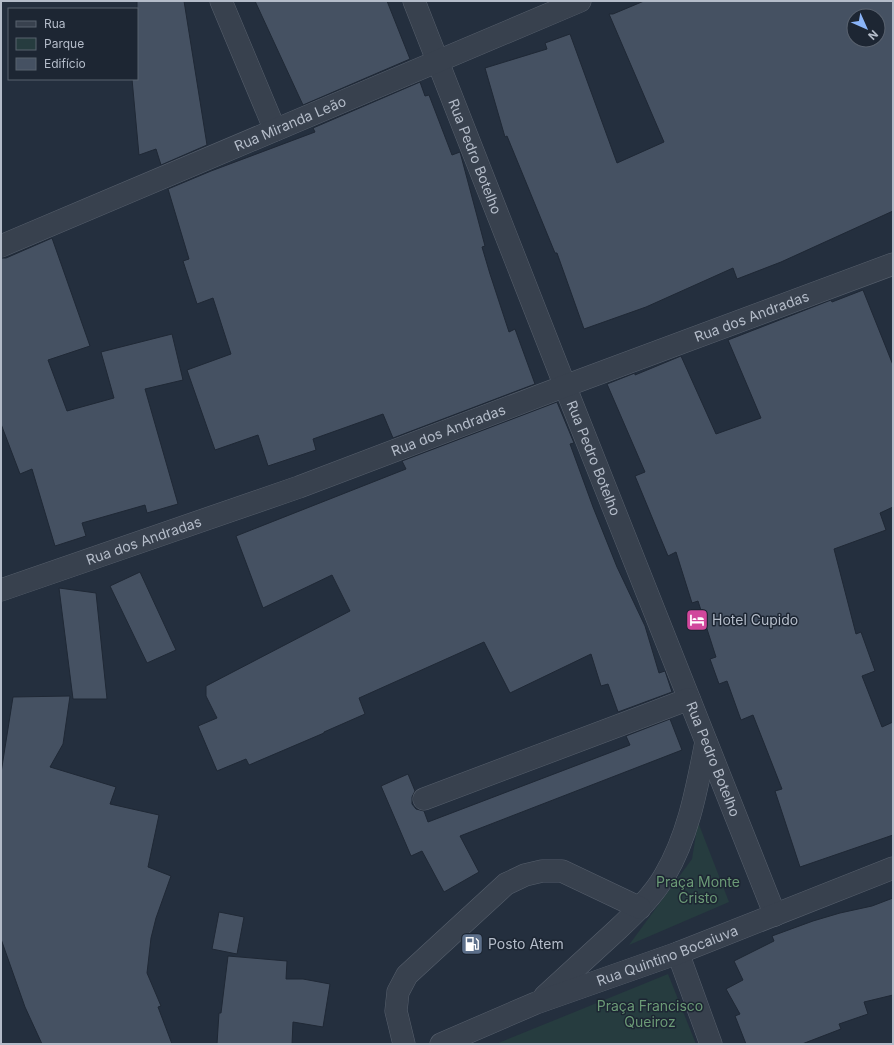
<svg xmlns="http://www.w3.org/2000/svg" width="894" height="1045" font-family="Inter,sans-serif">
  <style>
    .green { fill: #263c3f }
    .building { fill: #455162; stroke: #1f2835; fill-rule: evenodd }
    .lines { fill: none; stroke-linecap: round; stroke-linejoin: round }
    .minor-casing { stroke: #565f6c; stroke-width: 23 }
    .minor { stroke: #38414e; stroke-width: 22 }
    .labels { text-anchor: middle; stroke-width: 3; stroke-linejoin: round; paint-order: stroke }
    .street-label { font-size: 14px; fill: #b4bcc9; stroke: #1d2633 }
    .poi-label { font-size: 14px; fill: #b4bcc9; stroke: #1d2633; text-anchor: start }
    .park-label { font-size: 14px; fill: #6b9a76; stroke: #1d2633 }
  </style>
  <rect width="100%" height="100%" fill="#242f3e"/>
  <!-- green -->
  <g class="green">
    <path d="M698,822L729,902L629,945L692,859Z"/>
    <path d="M668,974L696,1044H496Z"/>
  </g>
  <!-- building -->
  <g class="building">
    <path d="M137,1H184L207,145L161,165L156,149L139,155L132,79H137Z"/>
    <path d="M255,1H387L410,59L303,105Z"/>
    <path d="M644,1H893V211L781,262L737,279L733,268L646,307L584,329L557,253H555L507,136L505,137L485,68L547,49L545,43L570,34L617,163L664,142L609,14H613ZM854,16H878V40H854Z"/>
    <path d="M420,82L425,96L429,95L452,155L460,152L485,246L482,247L490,274L509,332L515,329L535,384L393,438L383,414L313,439L316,450L268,466L258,435L215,450L187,370L231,354L213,298L197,304L183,261L189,259L168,189L211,171L315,132L313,128Z"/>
    <path d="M52,238L90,346L48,360L67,411L114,398L101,352L172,334L183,380L145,389L178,504L147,513L145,505L82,523L86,536L55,546L32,469L20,474L1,424V258H6Z"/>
    <path d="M863,290L893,365V507L880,513L886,530L834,549L856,634L861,632L875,671L862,676L882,727L893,722V835L800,867L775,791L782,789L753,715L741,720L727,681L719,684L710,659L716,657L698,601L692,603L676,552L668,556L635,476L645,472L607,384L635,373V375L681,356L716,434L761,418L728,340L831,300L832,302Z"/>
    <path d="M557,402L574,443L570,444L593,507L617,567L645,626L659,673L665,671L672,692L618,712L608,684L601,686L591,654L510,693L484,642L359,698L365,714L324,732V733L249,765L246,759L217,771L198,726L217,718L206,696V686L350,611L332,575L263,608L236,536L406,469L402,461Z"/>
    <path d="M140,572L176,650L147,663L110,586Z"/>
    <path d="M59,588L96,593L107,699H73Z"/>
    <path d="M70,696L63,744L50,767L116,787L110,804L159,815L148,867L171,876L156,918L151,938L147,973L161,1006L158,1007L172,1044H42L25,1007L1,939V773L13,697Z"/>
    <path d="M670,719L682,750L460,836L479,872L444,892L422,851L411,856L381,786L408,774L415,791L412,797V804L416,809L424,811L428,822L630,745L626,736Z"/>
    <path d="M893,898V995L864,1002L868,1014L839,1024L841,1029L802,1044H746L735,1016L740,1014L726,989L743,980L734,961L774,941L772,936L813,921L840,913L872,906Z"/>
    <path d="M219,912L244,917L237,954L212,949Z"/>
    <path d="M228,956L287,961L286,979H303L330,984L323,1027L293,1022L292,1044H217L219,1013H221Z"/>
  </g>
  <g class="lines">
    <!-- minor casing -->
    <g class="minor-casing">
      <g id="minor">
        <path d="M221,1L275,130"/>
        <path id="s1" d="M414,1L565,386L775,915"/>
        <path id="s2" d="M1,246L580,1"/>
        <path id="s3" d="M1,590L299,487L565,386L893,264"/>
        <path d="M424,799L689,699"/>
        <path d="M678,953L711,1044"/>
        <path d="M545,996C569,974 593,952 617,930C634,914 654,895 665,875C689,834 697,787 706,742"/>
        <path d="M404,1044L396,1011L398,992L407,975L506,884L525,875L542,871H562L640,908"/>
        <path id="s4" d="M441,1044L536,1003L678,953L893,868"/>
      </g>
    </g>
    <!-- minor -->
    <use href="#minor" class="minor"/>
  </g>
  <!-- icons -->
  <defs>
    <g id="hotel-square" transform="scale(1.15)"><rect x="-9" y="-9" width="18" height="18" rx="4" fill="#d1479c" stroke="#1d2633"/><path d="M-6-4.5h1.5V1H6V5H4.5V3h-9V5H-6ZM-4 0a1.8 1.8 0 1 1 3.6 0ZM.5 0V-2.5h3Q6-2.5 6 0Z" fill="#fff"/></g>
    <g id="fuel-square" transform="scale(1.15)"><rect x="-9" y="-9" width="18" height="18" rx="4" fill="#5c6f8a" stroke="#1d2633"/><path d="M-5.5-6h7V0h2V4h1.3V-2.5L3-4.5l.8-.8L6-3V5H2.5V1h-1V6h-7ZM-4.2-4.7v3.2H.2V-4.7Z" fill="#fff"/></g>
  </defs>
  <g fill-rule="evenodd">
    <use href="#hotel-square" x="697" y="620"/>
    <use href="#fuel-square" x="472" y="944"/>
  </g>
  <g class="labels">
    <!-- street labels -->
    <g class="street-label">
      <text dy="5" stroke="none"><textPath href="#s2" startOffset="314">Rua Miranda Leão</textPath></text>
      <text dy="5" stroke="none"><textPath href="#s1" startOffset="167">Rua Pedro Botelho</textPath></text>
      <text dy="5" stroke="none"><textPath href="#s3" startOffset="799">Rua dos Andradas</textPath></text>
      <text dy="5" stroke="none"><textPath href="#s3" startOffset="475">Rua dos Andradas</textPath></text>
      <text dy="5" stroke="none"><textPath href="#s1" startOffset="491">Rua Pedro Botelho</textPath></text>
      <text dy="5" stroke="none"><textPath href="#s3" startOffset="151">Rua dos Andradas</textPath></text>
      <text dy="5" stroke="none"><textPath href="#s1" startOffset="815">Rua Pedro Botelho</textPath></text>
      <text dy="5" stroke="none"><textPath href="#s4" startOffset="243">Rua Quintino Bocaiuva</textPath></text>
    </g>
    <!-- poi labels -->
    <g class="poi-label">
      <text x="712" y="625">Hotel Cupido</text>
      <text x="488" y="949">Posto Atem</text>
    </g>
    <!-- park labels -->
    <g class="park-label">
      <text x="698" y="887">Praça Monte<tspan x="698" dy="16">Cristo</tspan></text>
      <text x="650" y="1011">Praça Francisco<tspan x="650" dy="16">Queiroz</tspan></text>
    </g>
  </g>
  <!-- border -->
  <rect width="894" height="1045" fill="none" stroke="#b4bcc9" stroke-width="4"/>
  <!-- legend -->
  <rect x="8" y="8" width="130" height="72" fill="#1d2633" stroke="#59626f"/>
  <rect x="16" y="21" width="20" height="6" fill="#38414e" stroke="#59626f"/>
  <text x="44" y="28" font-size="12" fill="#b4bcc9">Rua</text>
  <rect x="16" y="38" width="20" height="12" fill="#263c3f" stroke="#59626f"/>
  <text x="44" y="48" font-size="12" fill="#b4bcc9">Parque</text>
  <rect x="16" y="58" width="20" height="12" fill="#455162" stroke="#59626f"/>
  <text x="44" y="68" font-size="12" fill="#b4bcc9">Edifício</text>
  <!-- north arrow -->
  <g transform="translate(866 28) rotate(135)"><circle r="19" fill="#1d2633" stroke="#59626f"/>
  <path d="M0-3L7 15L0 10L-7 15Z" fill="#8ab4f8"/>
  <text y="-6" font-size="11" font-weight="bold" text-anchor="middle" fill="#b4bcc9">N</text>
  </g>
</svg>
